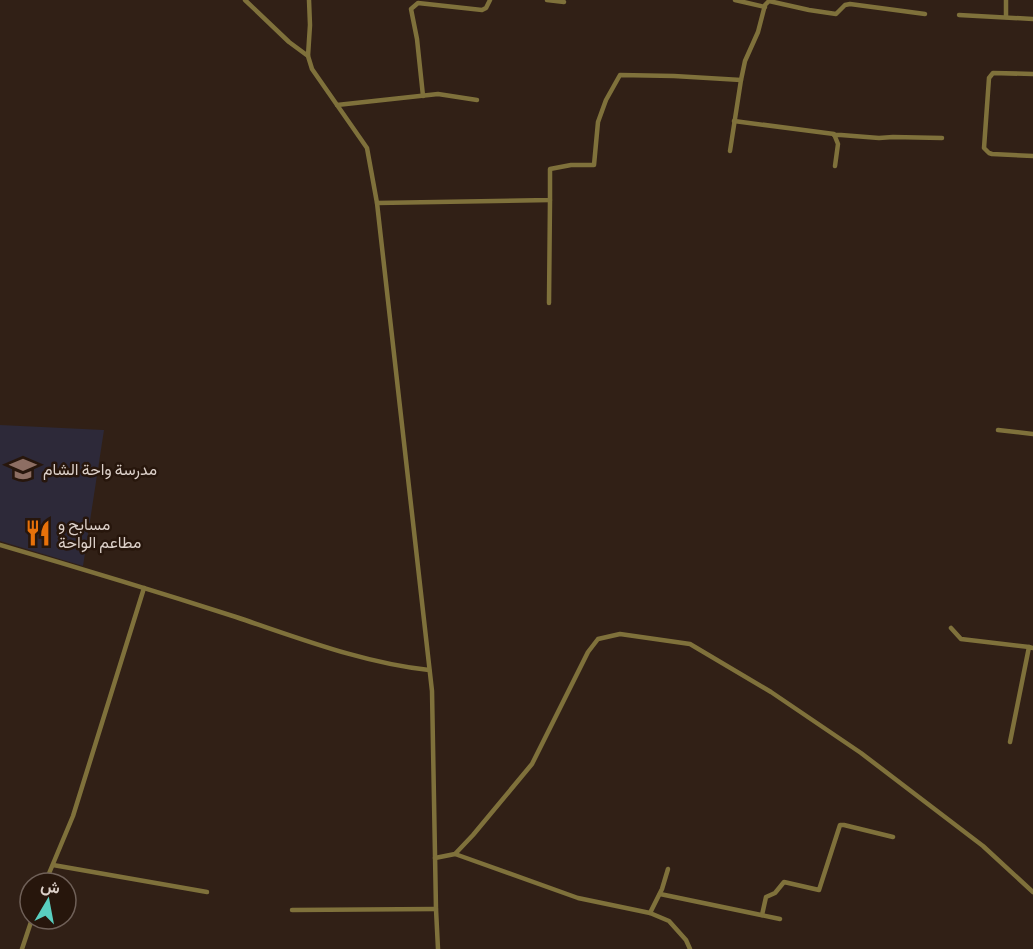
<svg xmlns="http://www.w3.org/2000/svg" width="1033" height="949" font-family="Barlow,Vazirmatn,sans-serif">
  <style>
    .industrial { fill: #2d2939 }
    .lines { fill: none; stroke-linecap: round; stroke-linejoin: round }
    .street { stroke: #7f713b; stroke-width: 4.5 }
    .labels { text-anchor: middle; stroke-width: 5; stroke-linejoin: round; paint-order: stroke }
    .poi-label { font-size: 16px; fill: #dcd0c9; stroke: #27160c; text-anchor: start }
  </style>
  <rect width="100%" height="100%" fill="#312016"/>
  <!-- industrial -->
  <path class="industrial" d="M0,425L104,430L83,566L0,541Z"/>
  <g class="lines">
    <!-- street -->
    <g class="street">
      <path d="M245,0L289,42L308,56L312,69L367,148L377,203L432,691L436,909L438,949"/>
      <path d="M547,0L564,2"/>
      <path d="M735,0L765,7"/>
      <path d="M1006,0V17"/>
      <path d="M959,15L1033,19"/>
      <path d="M308,56L310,25L309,0"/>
      <path d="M1033,74L993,73L989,78L984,148L989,153L992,154L1033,156"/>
      <path d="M423,96L417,39L411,9L418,3L482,10L486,8L490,0"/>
      <path d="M337,105L438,94L477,100"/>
      <path d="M734,121L834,134L838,144L835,166"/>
      <path d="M834,135H841L879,138L893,137L942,138"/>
      <path d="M730,151L741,80L745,61L758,32L765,5L769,1L809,10L836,14L845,5L850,4L925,14"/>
      <path d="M377,203L550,200V169L571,165H594L598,122L606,100L620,75L674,76L741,80"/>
      <path d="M549,303L550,200"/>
      <path d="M998,430L1033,434"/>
      <path d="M0,545C79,568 158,592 236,617C299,638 363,663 429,670"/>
      <path d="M951,628L961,639L1029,647"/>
      <path d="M1010,742L1029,647L1033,648"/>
      <path d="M455,854L578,898L650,913L669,921L686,940L690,949"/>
      <path d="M435,858L455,854L473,835L532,764L588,652L598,639L620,634L690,644L771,692L861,753L983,846L1033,892"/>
      <path d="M53,865L207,892"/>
      <path d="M45,883L73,816L144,588"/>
      <path d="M660,894L780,919"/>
      <path d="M292,910L436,909"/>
      <path d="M650,913L662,889L668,869"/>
      <path d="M762,915L766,897L775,893L784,882L819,890L840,825H844L893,837"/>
      <path d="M22,949L32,919"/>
    </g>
  </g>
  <!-- icons -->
  <defs>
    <g id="school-bare" transform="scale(2.07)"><path d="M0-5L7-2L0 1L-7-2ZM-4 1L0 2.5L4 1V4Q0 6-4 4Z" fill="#8d6e63" stroke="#27160c" stroke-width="2.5" paint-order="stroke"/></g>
    <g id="restaurant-bare" transform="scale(2.07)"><path d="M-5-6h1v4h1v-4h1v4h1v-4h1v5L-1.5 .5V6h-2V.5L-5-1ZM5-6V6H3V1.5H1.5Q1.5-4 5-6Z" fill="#e8710a" stroke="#27160c" stroke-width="2.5" paint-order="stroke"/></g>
  </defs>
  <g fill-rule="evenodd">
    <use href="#school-bare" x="23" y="469"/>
    <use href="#restaurant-bare" x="38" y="533"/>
  </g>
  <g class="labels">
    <!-- poi labels -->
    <g class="poi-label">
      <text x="43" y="475">مدرسة واحة الشام</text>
      <text x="58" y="530">مسابح و<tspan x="58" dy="18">مطاعم الواحة</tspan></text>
    </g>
  </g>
  <!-- north arrow -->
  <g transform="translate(48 901) rotate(10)"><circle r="28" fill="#27160c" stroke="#6f6058" stroke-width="1.5"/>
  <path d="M0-4.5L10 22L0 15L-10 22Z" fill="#59cebf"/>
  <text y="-9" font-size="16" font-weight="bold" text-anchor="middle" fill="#dcd0c9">ش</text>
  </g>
</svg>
